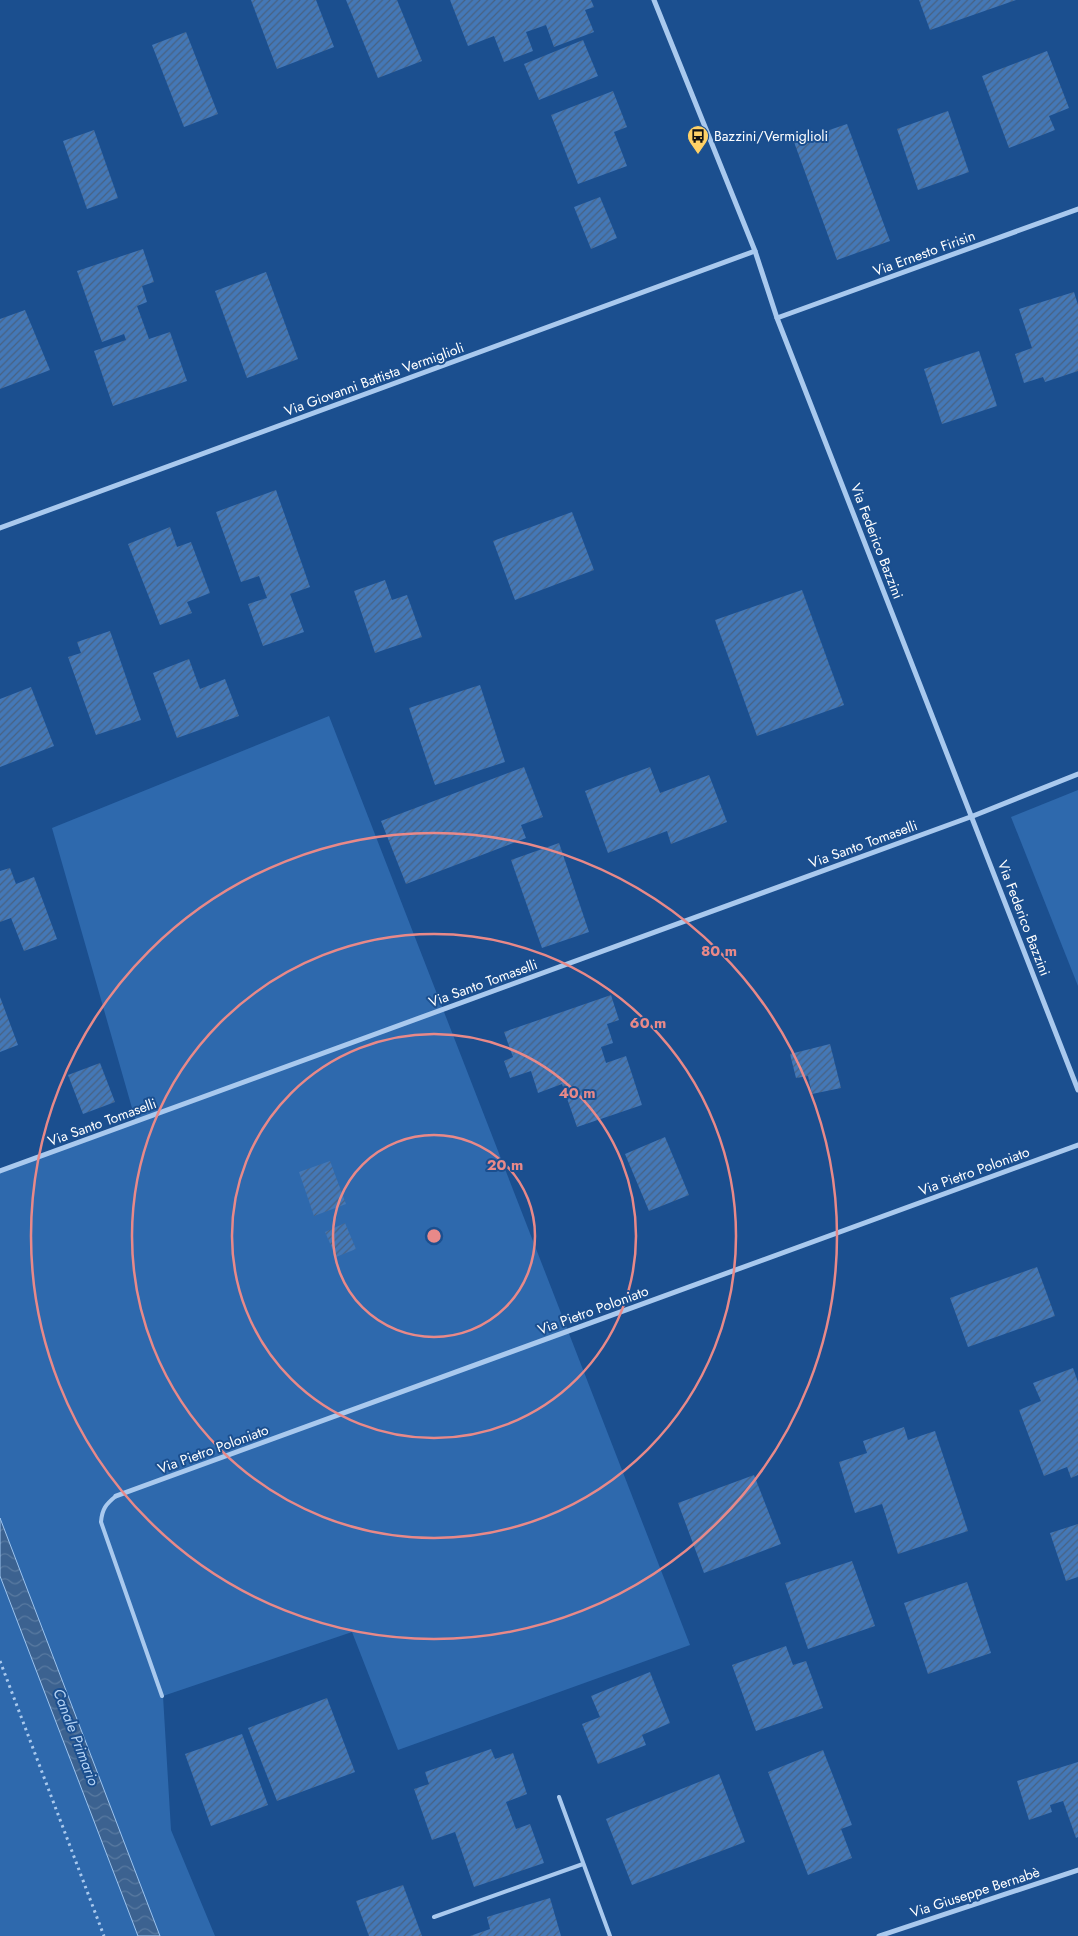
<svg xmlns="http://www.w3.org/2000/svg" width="1078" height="1936" font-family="Jost,sans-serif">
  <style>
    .green { fill: #2e69ad }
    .water { fill: url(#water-waves); stroke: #9cc4f0 }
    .building { fill: url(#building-hatch) }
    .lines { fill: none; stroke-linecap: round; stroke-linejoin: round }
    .path { stroke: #a9c9ee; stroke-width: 3; stroke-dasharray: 2.5 4; stroke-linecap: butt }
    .lane { stroke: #a9c9ee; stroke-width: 4 }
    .street { stroke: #a9c9ee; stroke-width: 5 }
    .ring { fill: none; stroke: #e88989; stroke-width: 2.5 }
    .labels { text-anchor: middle; stroke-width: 4; stroke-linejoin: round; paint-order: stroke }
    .poi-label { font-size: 14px; fill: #fff; stroke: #1b4f8f; text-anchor: start }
    .street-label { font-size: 14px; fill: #fff; stroke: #1b4f8f }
    .water-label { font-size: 15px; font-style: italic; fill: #b5d3f5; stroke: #1b4f8f }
    .centre { fill: #e88989; stroke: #1b4f8f; stroke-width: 2.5 }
    .ring-label { font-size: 15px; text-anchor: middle; font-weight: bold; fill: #e88989; stroke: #1b4f8f; stroke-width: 4; stroke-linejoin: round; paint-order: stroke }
  </style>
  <defs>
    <pattern id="water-waves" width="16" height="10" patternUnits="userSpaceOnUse" patternTransform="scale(1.25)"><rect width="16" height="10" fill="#3c6290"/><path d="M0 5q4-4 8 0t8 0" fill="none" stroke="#597aa1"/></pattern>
    <pattern id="building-hatch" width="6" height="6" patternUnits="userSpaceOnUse" patternTransform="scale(1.25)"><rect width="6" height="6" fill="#4478b7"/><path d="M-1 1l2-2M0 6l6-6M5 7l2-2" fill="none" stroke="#486282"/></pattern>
  </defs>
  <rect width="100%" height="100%" fill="#1b4f8f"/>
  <!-- green -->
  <g class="green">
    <path d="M329,716L690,1645L398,1750L352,1632L163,1696L171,1830L215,1936H0V1171L136,1122L52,828Z"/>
    <path d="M1078,790V986L1011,817Z"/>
  </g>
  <!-- water -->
  <path class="water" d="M0,1518L160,1936H138L0,1576Z"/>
  <!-- building -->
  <g class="building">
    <path d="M251,0H316L334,47L277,69Z"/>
    <path d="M346,0H397L422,61L378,78Z"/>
    <path d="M450,0H591L594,7L585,10L594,32L554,47L546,25L526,32L533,51L504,62L494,36L468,46Z"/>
    <path d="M919,0H1016L930,30Z"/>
    <path d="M186,32L218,114L184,127L152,45Z"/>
    <path d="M583,40L598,76L539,100L524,64Z"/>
    <path d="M1047,51L1069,108L1049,116L1055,130L1009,148L982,76Z"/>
    <path d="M613,91L627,127L614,132L627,166L578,184L551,115Z"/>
    <path d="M948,111L969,172L918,190L897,129Z"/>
    <path d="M847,124L890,241L837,260L794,142Z"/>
    <path d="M94,130L118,198L87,209L63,141Z"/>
    <path d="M600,197L617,238L591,249L574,207Z"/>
    <path d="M143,249L154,282L142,286L147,302L137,306L149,339L170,332L187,381L113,406L94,351L126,340L124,334L102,342L77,271Z"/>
    <path d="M266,272L298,359L247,378L215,291Z"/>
    <path d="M1074,292L1078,305V371L1045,382L1043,377L1024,383L1015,354L1032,348L1019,309Z"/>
    <path d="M25,310L50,370L0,389V319Z"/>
    <path d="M979,351L997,406L942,424L924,369Z"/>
    <path d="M276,490L310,587L290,594L304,632L263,646L248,604L267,598L259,576L241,582L216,512Z"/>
    <path d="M572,512L594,570L515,600L493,541Z"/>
    <path d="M170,527L177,547L191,542L210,593L187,602L192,613L160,625L128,544Z"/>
    <path d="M385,580L392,600L407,595L422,637L375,653L354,591Z"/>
    <path d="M802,590L844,705L757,736L715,620Z"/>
    <path d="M110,631L141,720L96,735L68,657L81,653L77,642Z"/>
    <path d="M189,659L200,689L225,679L239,716L177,738L153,673Z"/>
    <path d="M480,685L505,762L435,785L409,708Z"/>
    <path d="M31,687L54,746L0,767V699Z"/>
    <path d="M524,767L543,817L521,825L526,838L406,884L381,821Z"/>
    <path d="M650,767L660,793L709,775L727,822L671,844L667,831L608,853L585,791Z"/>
    <path d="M559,843L589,932L542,948L511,860Z"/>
    <path d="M10,868L16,884L34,877L57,939L24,951L11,918L0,922V871Z"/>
    <path d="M611,995L619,1020L607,1024L613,1043L601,1047L606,1063L626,1056L642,1105L577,1127L562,1084L538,1093L531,1071L510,1078L504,1061L513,1057L504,1032Z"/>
    <path d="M0,997L18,1045L0,1052Z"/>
    <path d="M830,1044L841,1088L812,1094L808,1076L796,1078L790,1054Z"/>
    <path d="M100,1063L115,1102L83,1114L68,1075Z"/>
    <path d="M665,1137L689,1195L649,1211L625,1154Z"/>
    <path d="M330,1161L346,1204L314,1216L299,1172Z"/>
    <path d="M345,1223L356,1249L336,1257L325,1232Z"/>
    <path d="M1037,1267L1055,1316L968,1347L950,1298Z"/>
    <path d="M1073,1368L1078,1382V1475L1071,1478L1067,1467L1044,1476L1019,1410L1041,1401L1033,1383Z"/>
    <path d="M904,1427L908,1440L935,1431L968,1531L898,1554L882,1504L855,1513L839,1462L867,1453L863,1441Z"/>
    <path d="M754,1475L781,1544L704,1573L678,1503Z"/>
    <path d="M1078,1524V1577L1066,1581L1050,1533Z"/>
    <path d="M852,1561L875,1626L808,1649L785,1583Z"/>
    <path d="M967,1582L991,1653L928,1674L904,1603Z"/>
    <path d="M786,1646L793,1665L806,1661L823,1708L756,1731L732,1665Z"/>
    <path d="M650,1672L670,1723L642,1735L646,1745L598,1764L582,1724L600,1717L591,1696Z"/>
    <path d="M327,1698L355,1772L277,1801L248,1728Z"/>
    <path d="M242,1734L268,1805L211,1826L185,1754Z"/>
    <path d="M491,1749L495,1759L513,1753L527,1794L506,1802L516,1829L530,1824L544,1863L474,1887L455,1832L432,1840L414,1789L429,1784L425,1772Z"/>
    <path d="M823,1750L852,1825L841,1829L852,1858L808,1875L768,1772Z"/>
    <path d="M1078,1762V1837L1076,1838L1063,1801L1050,1805L1052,1812L1029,1820L1017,1781Z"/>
    <path d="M719,1774L745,1842L632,1885L606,1819Z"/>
    <path d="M403,1885L422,1936H369L356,1901Z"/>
    <path d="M550,1898L561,1936H470L490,1929L487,1917Z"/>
  </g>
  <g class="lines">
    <!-- path -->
    <path class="path" d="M0,1661L104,1936"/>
    <!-- lane -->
    <g class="lane">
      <path d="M116,1496C106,1504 102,1509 101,1522L162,1696"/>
      <path d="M559,1797L610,1936"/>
      <path d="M434,1917L583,1864"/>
    </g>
    <!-- street -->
    <g class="street">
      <path d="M654,0L755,251L777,318L1078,1090"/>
      <path d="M777,318L1078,209"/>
      <path d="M0,528L755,251"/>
      <path d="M0,1171L973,816L1078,774"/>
      <path d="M116,1496L1078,1145"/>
      <path d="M879,1936L1078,1870"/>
    </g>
  </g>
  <!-- distance rings -->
  <g class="ring">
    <circle cx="434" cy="1236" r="101"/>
    <circle cx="434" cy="1236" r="202"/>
    <circle cx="434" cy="1236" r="302"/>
    <circle cx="434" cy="1236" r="403"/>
  </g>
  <!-- icons -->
  <defs>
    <g id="bus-pin" transform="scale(1.125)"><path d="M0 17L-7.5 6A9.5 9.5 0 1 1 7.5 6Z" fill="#ffd166" stroke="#1b4f8f"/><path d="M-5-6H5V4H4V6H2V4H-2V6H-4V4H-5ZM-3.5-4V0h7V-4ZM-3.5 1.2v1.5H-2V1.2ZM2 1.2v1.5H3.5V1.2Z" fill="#111"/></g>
  </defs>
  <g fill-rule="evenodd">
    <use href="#bus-pin" x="698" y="136"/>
  </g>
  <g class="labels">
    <!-- poi labels -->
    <g class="poi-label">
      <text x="714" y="141">Bazzini/Vermiglioli</text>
    </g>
    <!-- street labels -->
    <g class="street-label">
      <text transform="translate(924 253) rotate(-20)" y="5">Via Ernesto Firisin</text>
      <text transform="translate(374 379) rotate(-20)" y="5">Via Giovanni Battista Vermiglioli</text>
      <text transform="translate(877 541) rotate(69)" y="5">Via Federico Bazzini</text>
      <text transform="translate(863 844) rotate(-20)" y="5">Via Santo Tomaselli</text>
      <text transform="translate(1024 918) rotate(69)" y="5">Via Federico Bazzini</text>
      <text transform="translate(483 983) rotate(-20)" y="5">Via Santo Tomaselli</text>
      <text transform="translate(102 1122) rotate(-20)" y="5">Via Santo Tomaselli</text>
      <text transform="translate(974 1171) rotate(-20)" y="5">Via Pietro Poloniato</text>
      <text transform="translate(593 1310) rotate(-20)" y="5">Via Pietro Poloniato</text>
      <text transform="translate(213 1449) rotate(-20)" y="5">Via Pietro Poloniato</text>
      <text transform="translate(975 1892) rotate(-18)" y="5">Via Giuseppe Bernabè</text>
    </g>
    <!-- water labels -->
    <g class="water-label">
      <text transform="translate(76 1737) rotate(69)" y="5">Canale Primario</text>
    </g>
  </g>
  <circle cx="434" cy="1236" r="8" class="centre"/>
  <g class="ring-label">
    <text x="719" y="956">80 m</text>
    <text x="648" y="1028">60 m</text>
    <text x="577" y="1098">40 m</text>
    <text x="505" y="1170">20 m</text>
  </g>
</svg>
